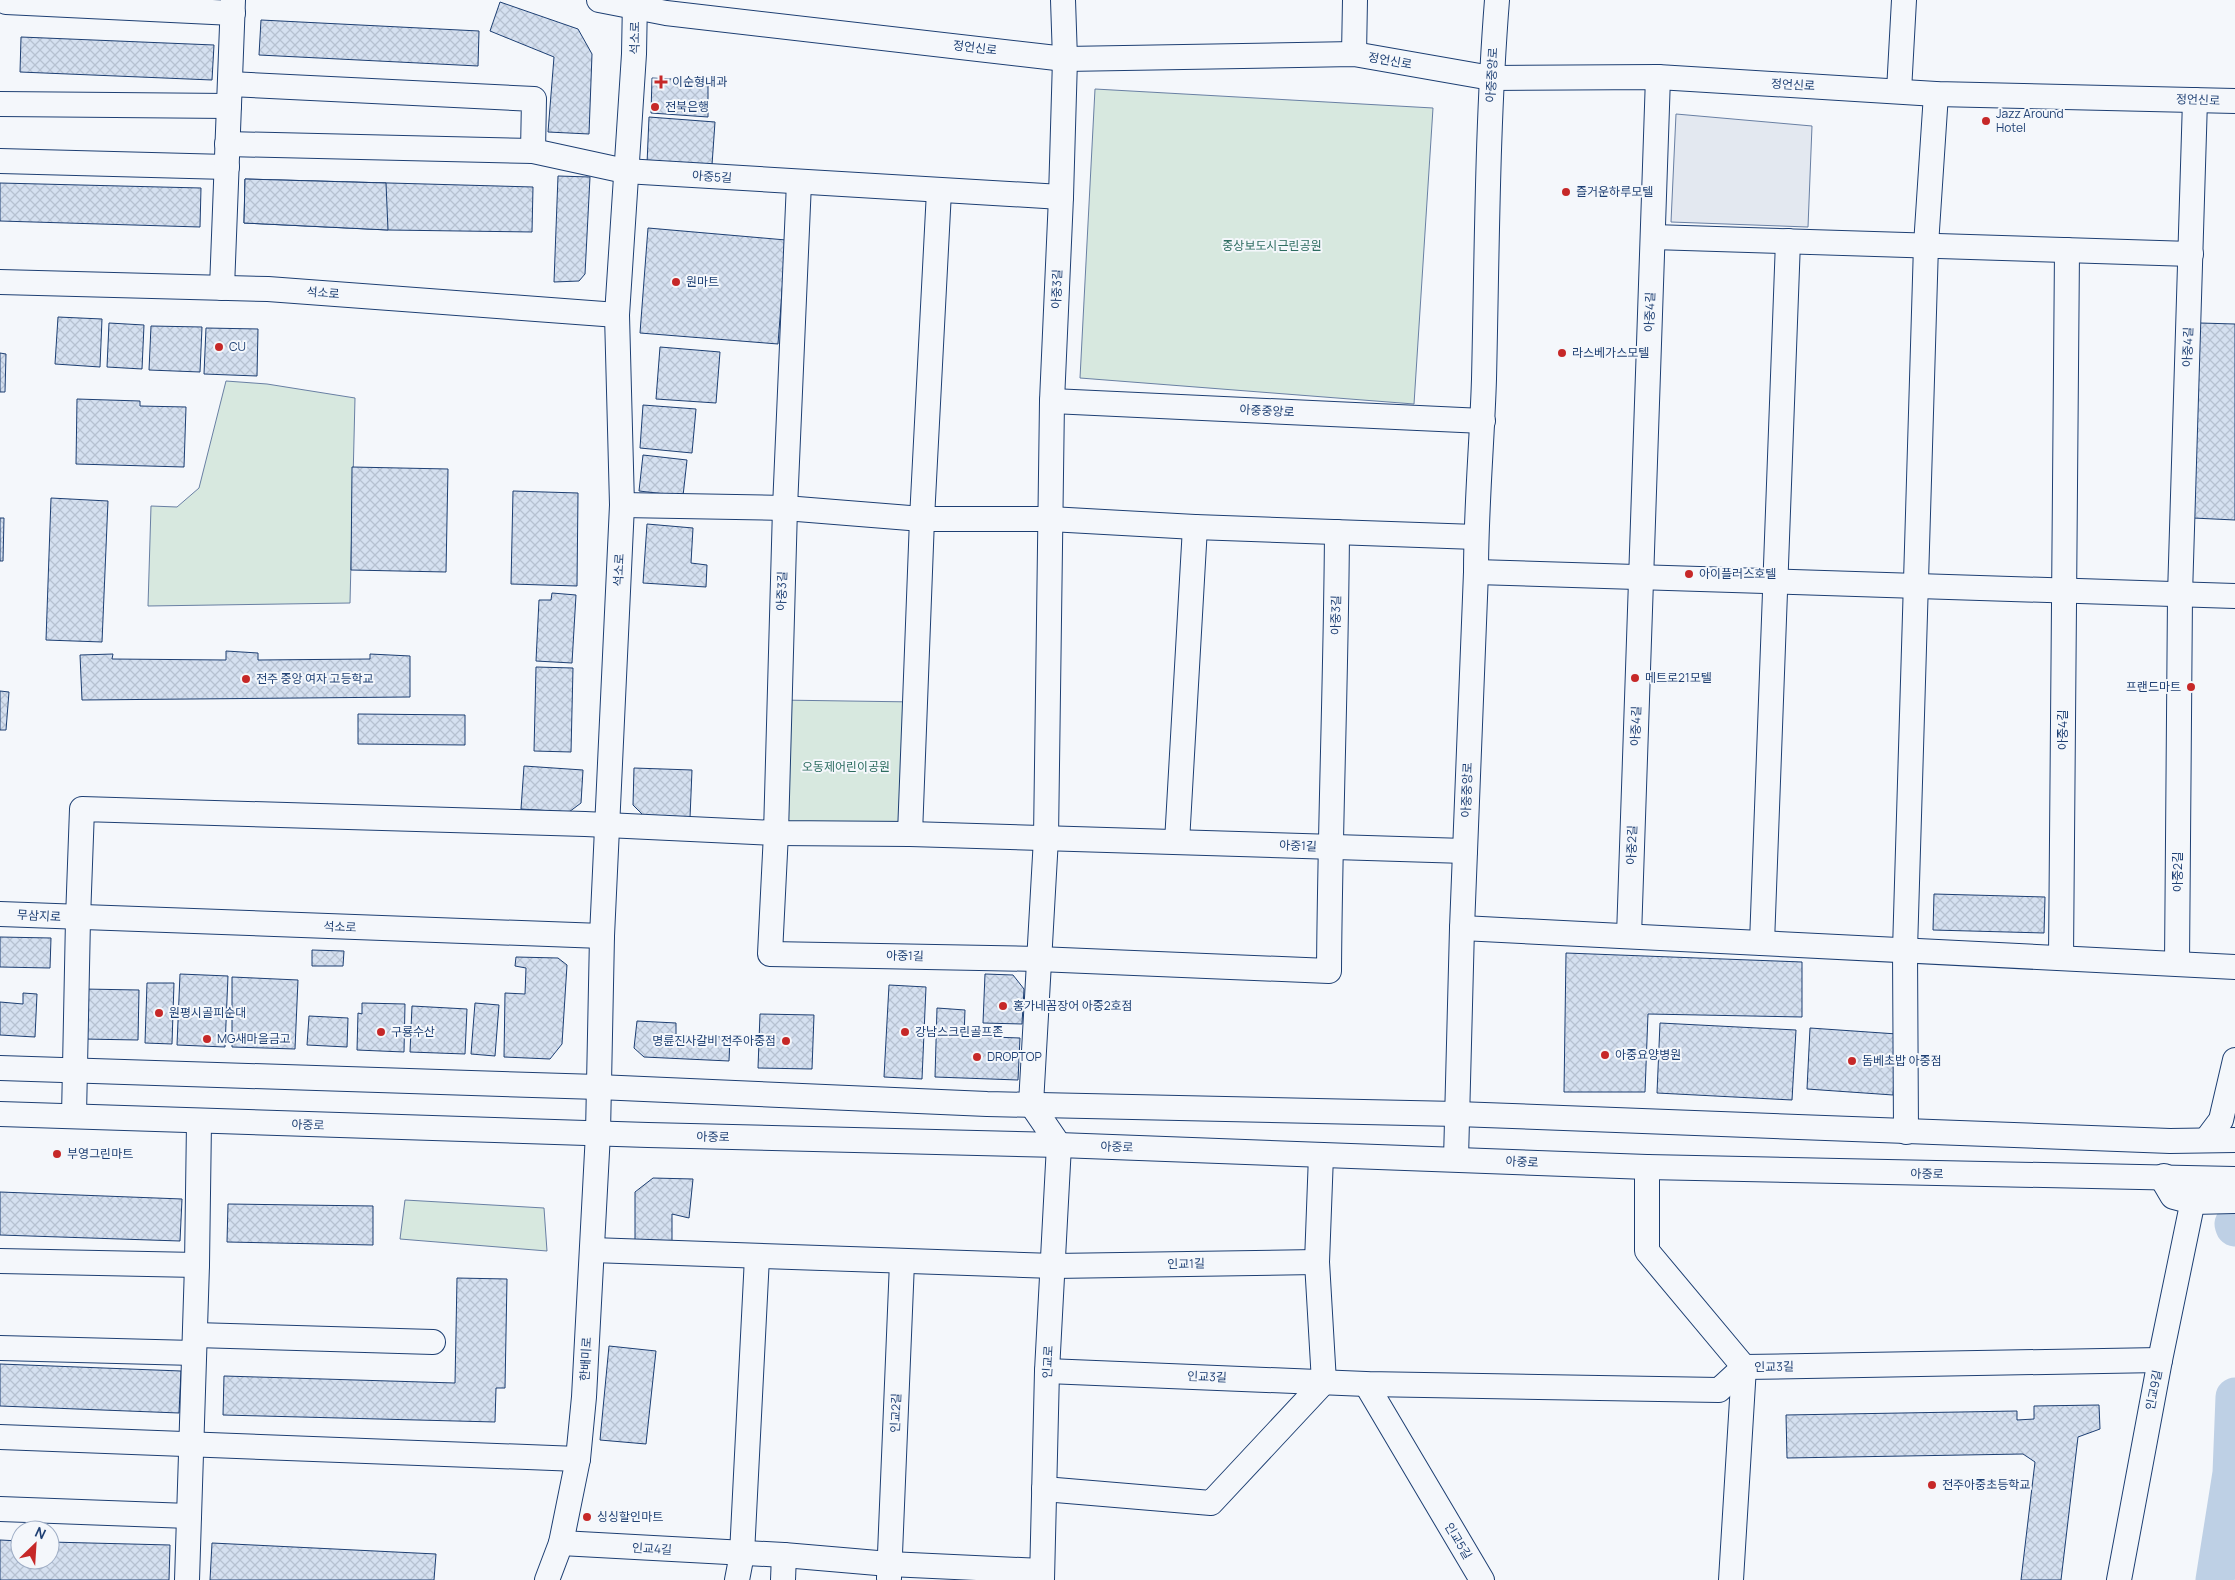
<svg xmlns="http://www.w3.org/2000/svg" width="2235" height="1580" font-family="Manrope,'Noto Sans KR',sans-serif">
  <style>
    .park { fill: #d7e8df; stroke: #687fa3 }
    .parking { fill: #e3e8f0; stroke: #687fa3 }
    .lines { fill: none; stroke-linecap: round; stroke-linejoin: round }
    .river { stroke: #bed0e5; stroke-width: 39 }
    .building { fill: url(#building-cross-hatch); stroke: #1d3f73 }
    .minor-casing { stroke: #1d3f73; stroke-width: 26 }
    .major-casing { stroke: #1d3f73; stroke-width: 30 }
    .minor { stroke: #f4f7fb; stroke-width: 24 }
    .major { stroke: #f4f7fb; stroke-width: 28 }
    .poi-dot { fill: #c62828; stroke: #f4f7fb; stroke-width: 2 }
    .labels { text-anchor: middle; stroke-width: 4; stroke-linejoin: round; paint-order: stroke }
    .street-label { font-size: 12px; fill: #1d3f73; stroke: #f4f7fb }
    .poi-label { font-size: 12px; fill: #1d3f73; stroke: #f4f7fb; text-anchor: start }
    .park-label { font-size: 12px; fill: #2c6c60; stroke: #f4f7fb }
  </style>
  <defs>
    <pattern id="building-cross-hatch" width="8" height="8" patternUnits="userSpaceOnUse" patternTransform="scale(1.25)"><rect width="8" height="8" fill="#d5e0f0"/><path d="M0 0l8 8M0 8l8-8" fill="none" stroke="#b6c1d1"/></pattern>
  </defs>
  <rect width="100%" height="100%" fill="#f4f7fb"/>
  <!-- park -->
  <g class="park">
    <path d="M1095,89L1433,108L1414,404L1080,378Z"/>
    <path d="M226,381L267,384L355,398L350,603L148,606L151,506L177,507L199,488Z"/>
    <path d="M778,700L916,702L910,834L776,833Z"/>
    <path d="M405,1200L544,1208L547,1251L400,1239Z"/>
  </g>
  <!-- parking -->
  <path class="parking" d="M1676,114L1812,126L1808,227L1671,222Z"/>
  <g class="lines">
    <!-- river -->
    <g class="river">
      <path d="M2234,1224L2235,1227"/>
      <path d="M2215,1580L2232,1473L2235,1397"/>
    </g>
  </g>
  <!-- building -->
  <g class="building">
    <path d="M500,2L578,29L592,54L589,134L548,132L554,57L490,31Z"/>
    <path d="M261,20L479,31L478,66L259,55Z"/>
    <path d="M21,37L214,45L212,80L20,72Z"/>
    <path d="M652,78L708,81V117L651,113Z"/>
    <path d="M649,117L715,122L712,165L647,164Z"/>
    <path d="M558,176L590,177L585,274L579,281L554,282Z"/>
    <path d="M245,179L533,187L532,232L388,230L244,223Z"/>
    <path d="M245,179L386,183L388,230L244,223Z"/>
    <path d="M0,183L201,188L200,227L0,221Z"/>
    <path d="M648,228L786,240L778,344L640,333Z"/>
    <path d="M58,317L102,319L100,367L55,364Z"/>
    <path d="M109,323L144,325L142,369L107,367Z"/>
    <path d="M2200,323L2235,324V520L2193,518Z"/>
    <path d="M151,326L202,327L200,372L149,370Z"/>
    <path d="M206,328L258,329L257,376L204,374Z"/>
    <path d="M660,347L720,352L716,403L656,399Z"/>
    <path d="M0,353L6,354L5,392H0Z"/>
    <path d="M77,399L140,401V406L186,407L184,467L76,464Z"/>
    <path d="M643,405L696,409L692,453L640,448Z"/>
    <path d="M643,455L687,460L683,496L639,491Z"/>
    <path d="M352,467L448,469L446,572L351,570Z"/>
    <path d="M513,491L578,493L577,586L511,584Z"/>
    <path d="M51,498L108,501L102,642L46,640Z"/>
    <path d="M0,518H4L3,561H0Z"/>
    <path d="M647,524L693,528L691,563L707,565L706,587L643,583Z"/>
    <path d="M552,593L576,595L572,663L536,661L539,600H551Z"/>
    <path d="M226,651L258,653V660L370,659V654L410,656V697L82,700L80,655L113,654L112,659L226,660Z"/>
    <path d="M536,667L573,668L571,752L534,751Z"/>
    <path d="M0,691L9,692L6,730H0Z"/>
    <path d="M358,714L465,715V745L358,744Z"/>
    <path d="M524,766L583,770L581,803L569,812L521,809Z"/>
    <path d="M634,768L692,770L690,818L644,816L633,805Z"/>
    <path d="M1934,894L2045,897L2044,933L1933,930Z"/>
    <path d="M0,937L51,938L50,968L0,967Z"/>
    <path d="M312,950L344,951L343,966H312Z"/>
    <path d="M1566,953L1802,962V1017L1648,1014L1645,1092H1564Z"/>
    <path d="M516,957L558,958L567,965L562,1044L550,1059L504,1057L505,993L525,994L526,968L515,966Z"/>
    <path d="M180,974L228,976L225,1047L177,1045Z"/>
    <path d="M985,974L1013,975L1024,989L1022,1024L983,1023Z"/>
    <path d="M232,977L298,980L295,1049L232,1047Z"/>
    <path d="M147,983H174L172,1044L145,1043Z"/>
    <path d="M889,985L926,987L922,1079L884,1077Z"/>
    <path d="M83,989L139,990L138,1040L83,1039Z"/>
    <path d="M23,993L37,994L35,1037L0,1035V1002L23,1004Z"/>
    <path d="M362,1003L405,1004L404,1052L357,1050L358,1013L362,1014Z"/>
    <path d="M475,1003L499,1005L495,1056L471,1054Z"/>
    <path d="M412,1006L467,1009L465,1054L410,1052Z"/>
    <path d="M937,1008L965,1010L964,1036L1020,1038L1018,1080L935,1077Z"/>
    <path d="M760,1014L814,1015L812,1069L758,1068Z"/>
    <path d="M309,1016L348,1018L347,1047L307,1045Z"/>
    <path d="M637,1021L676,1023V1036L730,1037L729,1061L644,1057L634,1048Z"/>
    <path d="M1660,1023L1796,1030L1792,1100L1657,1093Z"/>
    <path d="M1810,1028L1897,1034L1893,1095L1807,1089Z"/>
    <path d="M653,1178L693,1179L689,1218L672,1214V1244L635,1242V1192Z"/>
    <path d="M0,1192L182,1199L180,1241L0,1235Z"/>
    <path d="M228,1204L373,1206V1245L227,1242Z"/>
    <path d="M457,1278L507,1279L505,1388H496L495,1422L223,1415L224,1376L455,1383Z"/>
    <path d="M609,1346L656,1351L646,1444L600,1440Z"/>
    <path d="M0,1364L181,1371L179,1413L0,1406Z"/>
    <path d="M2099,1405L2100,1429L2078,1437L2061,1580H2021L2035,1462L2023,1454L1787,1458L1786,1415L2017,1411V1420L2034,1419V1406Z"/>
    <path d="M0,1540L20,1541V1560H50V1542L170,1545L169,1580H0Z"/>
    <path d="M212,1543L436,1554L434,1580H210Z"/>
  </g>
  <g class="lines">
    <!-- minor casing -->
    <g class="minor-casing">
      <g id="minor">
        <path d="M599,0L666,13L1065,59L1354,54L1491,78L1658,77L1936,94L2235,101"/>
        <path d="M6,2L233,13"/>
        <path d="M1354,54L1355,0"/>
        <path d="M230,84L534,99L533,151"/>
        <path d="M1899,91L1904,0"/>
        <path d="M0,104L229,106"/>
        <path d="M227,144L533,151L625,171L1061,197"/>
        <path d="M0,161L227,167"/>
        <path d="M799,182L785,508L776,833L770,954L1038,959L1329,971C1330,825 1336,678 1337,532"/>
        <path d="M1653,237L2191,254"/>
        <path d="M0,282L268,289L617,315"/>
        <path d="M222,288L233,0"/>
        <path d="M1052,401L1483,421"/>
        <path d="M622,505L785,508L922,519H1050L1195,527L1476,537"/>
        <path d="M1476,572L2235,596"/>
        <path d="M910,834L922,519L939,191"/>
        <path d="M1177,842L1195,527"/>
        <path d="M0,914L602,936"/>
        <path d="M1462,928L2235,967"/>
        <path d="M1629,936L1658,77"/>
        <path d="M1762,943L1788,241"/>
        <path d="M2061,958L2067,250"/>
        <path d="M2177,963L2180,595L2195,100"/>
        <path d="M0,1068L598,1087L987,1104L1457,1114L2170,1141L2235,1140"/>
        <path d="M0,1114L648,1135L1059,1145L1647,1167L2235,1179"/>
        <path d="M74,1116L78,919L82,809L585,824L776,833L910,834L1465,851"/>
        <path d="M1906,1132L1905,950L1926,245L1936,94"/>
        <path d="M2206,1140L2221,1120L2235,1060"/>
        <path d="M1456,1159L1462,928L1476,572C1476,507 1482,443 1484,379C1487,252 1487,126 1497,0"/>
        <path d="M1647,1167V1251L1744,1367L1731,1580"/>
        <path d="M592,1250L1054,1266L1317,1262"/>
        <path d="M0,1261L197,1265"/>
        <path d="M195,1335L433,1342"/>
        <path d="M0,1348L194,1353"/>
        <path d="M1047,1371L1366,1384L1719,1390L1744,1367L2160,1360"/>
        <path d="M1366,1384L1482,1580"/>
        <path d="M0,1437L578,1459"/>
        <path d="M1044,1489L1211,1503L1324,1382L1317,1262L1321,1155"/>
        <path d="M0,1509L189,1516"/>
        <path d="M561,1543L784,1555L889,1564L1042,1571"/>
        <path d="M889,1578L902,1262"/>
        <path d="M187,1580L197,1265L199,1122"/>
        <path d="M547,1580L561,1543L578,1459L584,1397L598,1133L602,936L622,505L617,315L634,54L635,0"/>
        <path d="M737,1580L742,1554L757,1257"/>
        <path d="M783,1580L784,1555"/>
        <path d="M1042,1580L1047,1371L1059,1145L1031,1104L1046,838L1052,401L1061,197L1065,59L1063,0"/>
        <path d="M2119,1580L2160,1360L2193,1200"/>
      </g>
    </g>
    <!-- major casing -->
    <g class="major-casing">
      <path id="major" d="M2164,1178L2174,1195L2193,1200L2235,1199"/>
    </g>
    <!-- minor -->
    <use href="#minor" class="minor"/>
    <!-- major -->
    <use href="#major" class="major"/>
  </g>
  <!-- markers -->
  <g class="poi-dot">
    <path d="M658.5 74.5h5v5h5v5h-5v5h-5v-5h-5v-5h5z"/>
    <circle cx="655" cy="107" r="5"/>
    <circle cx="1986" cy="121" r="5"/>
    <circle cx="1566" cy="192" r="5"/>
    <circle cx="676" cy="282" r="5"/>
    <circle cx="219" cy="347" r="5"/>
    <circle cx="1562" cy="353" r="5"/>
    <circle cx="1689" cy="574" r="5"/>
    <circle cx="1635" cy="678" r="5"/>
    <circle cx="246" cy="679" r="5"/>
    <circle cx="2191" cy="687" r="5"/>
    <circle cx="1003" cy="1006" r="5"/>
    <circle cx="159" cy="1013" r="5"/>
    <circle cx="381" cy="1032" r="5"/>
    <circle cx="905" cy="1032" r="5"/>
    <circle cx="207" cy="1039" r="5"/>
    <circle cx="786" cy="1041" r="5"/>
    <circle cx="1605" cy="1055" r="5"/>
    <circle cx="977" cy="1057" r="5"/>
    <circle cx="1852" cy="1061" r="5"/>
    <circle cx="57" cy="1154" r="5"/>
    <circle cx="1932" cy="1485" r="5"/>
    <circle cx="587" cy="1517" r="5"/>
  </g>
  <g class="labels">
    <!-- street labels -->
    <g class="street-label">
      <text transform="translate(635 38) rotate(-89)" y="4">석소로</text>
      <text transform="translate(975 48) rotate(7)" y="4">정언신로</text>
      <text transform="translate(1390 61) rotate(10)" y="4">정언신로</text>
      <text transform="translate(1492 75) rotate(-87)" y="4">아중중앙로</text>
      <text transform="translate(1793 85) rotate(3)" y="4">정언신로</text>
      <text transform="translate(2198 100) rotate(2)" y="4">정언신로</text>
      <text transform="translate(712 177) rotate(4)" y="4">아중5길</text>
      <text transform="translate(1057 289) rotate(-88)" y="4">아중3길</text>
      <text transform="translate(323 293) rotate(4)" y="4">석소로</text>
      <text transform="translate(1650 312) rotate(-88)" y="4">아중4길</text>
      <text transform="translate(2188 347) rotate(-88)" y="4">아중4길</text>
      <text transform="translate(1267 411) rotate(3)" y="4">아중중앙로</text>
      <text transform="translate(619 570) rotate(-87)" y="4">석소로</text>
      <text transform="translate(782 591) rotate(-88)" y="4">아중3길</text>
      <text transform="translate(1336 615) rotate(-89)" y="4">아중3길</text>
      <text transform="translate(1636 726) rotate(-88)" y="4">아중4길</text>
      <text transform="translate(2063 730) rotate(-90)" y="4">아중4길</text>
      <text transform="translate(1467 790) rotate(-88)" y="4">아중중앙로</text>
      <text transform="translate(1632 845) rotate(-88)" y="4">아중2길</text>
      <text transform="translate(1298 846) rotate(2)" y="4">아중1길</text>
      <text transform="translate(2178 872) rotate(-90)" y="4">아중2길</text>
      <text transform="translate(39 916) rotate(3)" y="4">무삼지로</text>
      <text transform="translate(340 927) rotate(2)" y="4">석소로</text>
      <text transform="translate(905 956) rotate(1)" y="4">아중1길</text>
      <text transform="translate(308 1125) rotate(2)" y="4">아중로</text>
      <text transform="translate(713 1137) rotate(1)" y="4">아중로</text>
      <text transform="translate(1117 1147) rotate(2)" y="4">아중로</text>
      <text transform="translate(1522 1162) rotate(3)" y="4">아중로</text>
      <text transform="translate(1927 1174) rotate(1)" y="4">아중로</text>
      <text transform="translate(1186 1264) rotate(-1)" y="4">인교1길</text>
      <text transform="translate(586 1359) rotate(-87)" y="4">한배미로</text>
      <text transform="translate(1048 1362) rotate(-87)" y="4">인교로</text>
      <text transform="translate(1774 1367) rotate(-1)" y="4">인교3길</text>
      <text transform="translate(1207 1377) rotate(2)" y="4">인교3길</text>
      <text transform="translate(2154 1390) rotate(-79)" y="4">인교9길</text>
      <text transform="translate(896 1413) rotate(-88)" y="4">인교2길</text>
      <text transform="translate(1458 1541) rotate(59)" y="4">인교5길</text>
      <text transform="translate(652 1549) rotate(3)" y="4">인교4길</text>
    </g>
    <!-- poi labels -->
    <g class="poi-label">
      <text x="672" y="86">이순형내과</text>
      <text x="665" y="111">전북은행</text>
      <text x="1996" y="118">Jazz Around<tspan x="1996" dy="14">Hotel</tspan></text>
      <text x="1576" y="196">즐거운하루모텔</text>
      <text x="686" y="286">원마트</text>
      <text x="229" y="351">CU</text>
      <text x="1572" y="357">라스베가스모텔</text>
      <text x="1699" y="578">아이플러스호텔</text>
      <text x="1645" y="682">메트로21모텔</text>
      <text x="256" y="683">전주 중앙 여자 고등학교</text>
      <text x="2181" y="691" text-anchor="end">프랜드마트</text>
      <text x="1013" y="1010">홍가네꼼장어 아중2호점</text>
      <text x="169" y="1017">원평시골피순대</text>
      <text x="391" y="1036">구룡수산</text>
      <text x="915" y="1036">강남스크린골프존</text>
      <text x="217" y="1043">MG새마을금고</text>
      <text x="776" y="1045" text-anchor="end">명륜진사갈비 전주아중점</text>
      <text x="1615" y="1059">아중요양병원</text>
      <text x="987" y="1061">DROPTOP</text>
      <text x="1862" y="1065">돔베초밥 아중점</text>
      <text x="67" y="1158">부영그린마트</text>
      <text x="1942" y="1489">전주아중초등학교</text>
      <text x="597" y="1521">싱싱할인마트</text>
    </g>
    <!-- park labels -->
    <g class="park-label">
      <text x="1272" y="250">중상보도시근린공원</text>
      <text x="846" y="771">오동제어린이공원</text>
    </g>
  </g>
  <!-- north arrow -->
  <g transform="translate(35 1545) rotate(25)"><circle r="24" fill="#f4f7fb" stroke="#9eadc5"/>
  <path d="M0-4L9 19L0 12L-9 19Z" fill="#c62828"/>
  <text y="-8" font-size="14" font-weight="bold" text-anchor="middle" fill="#1d3f73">N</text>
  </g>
</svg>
